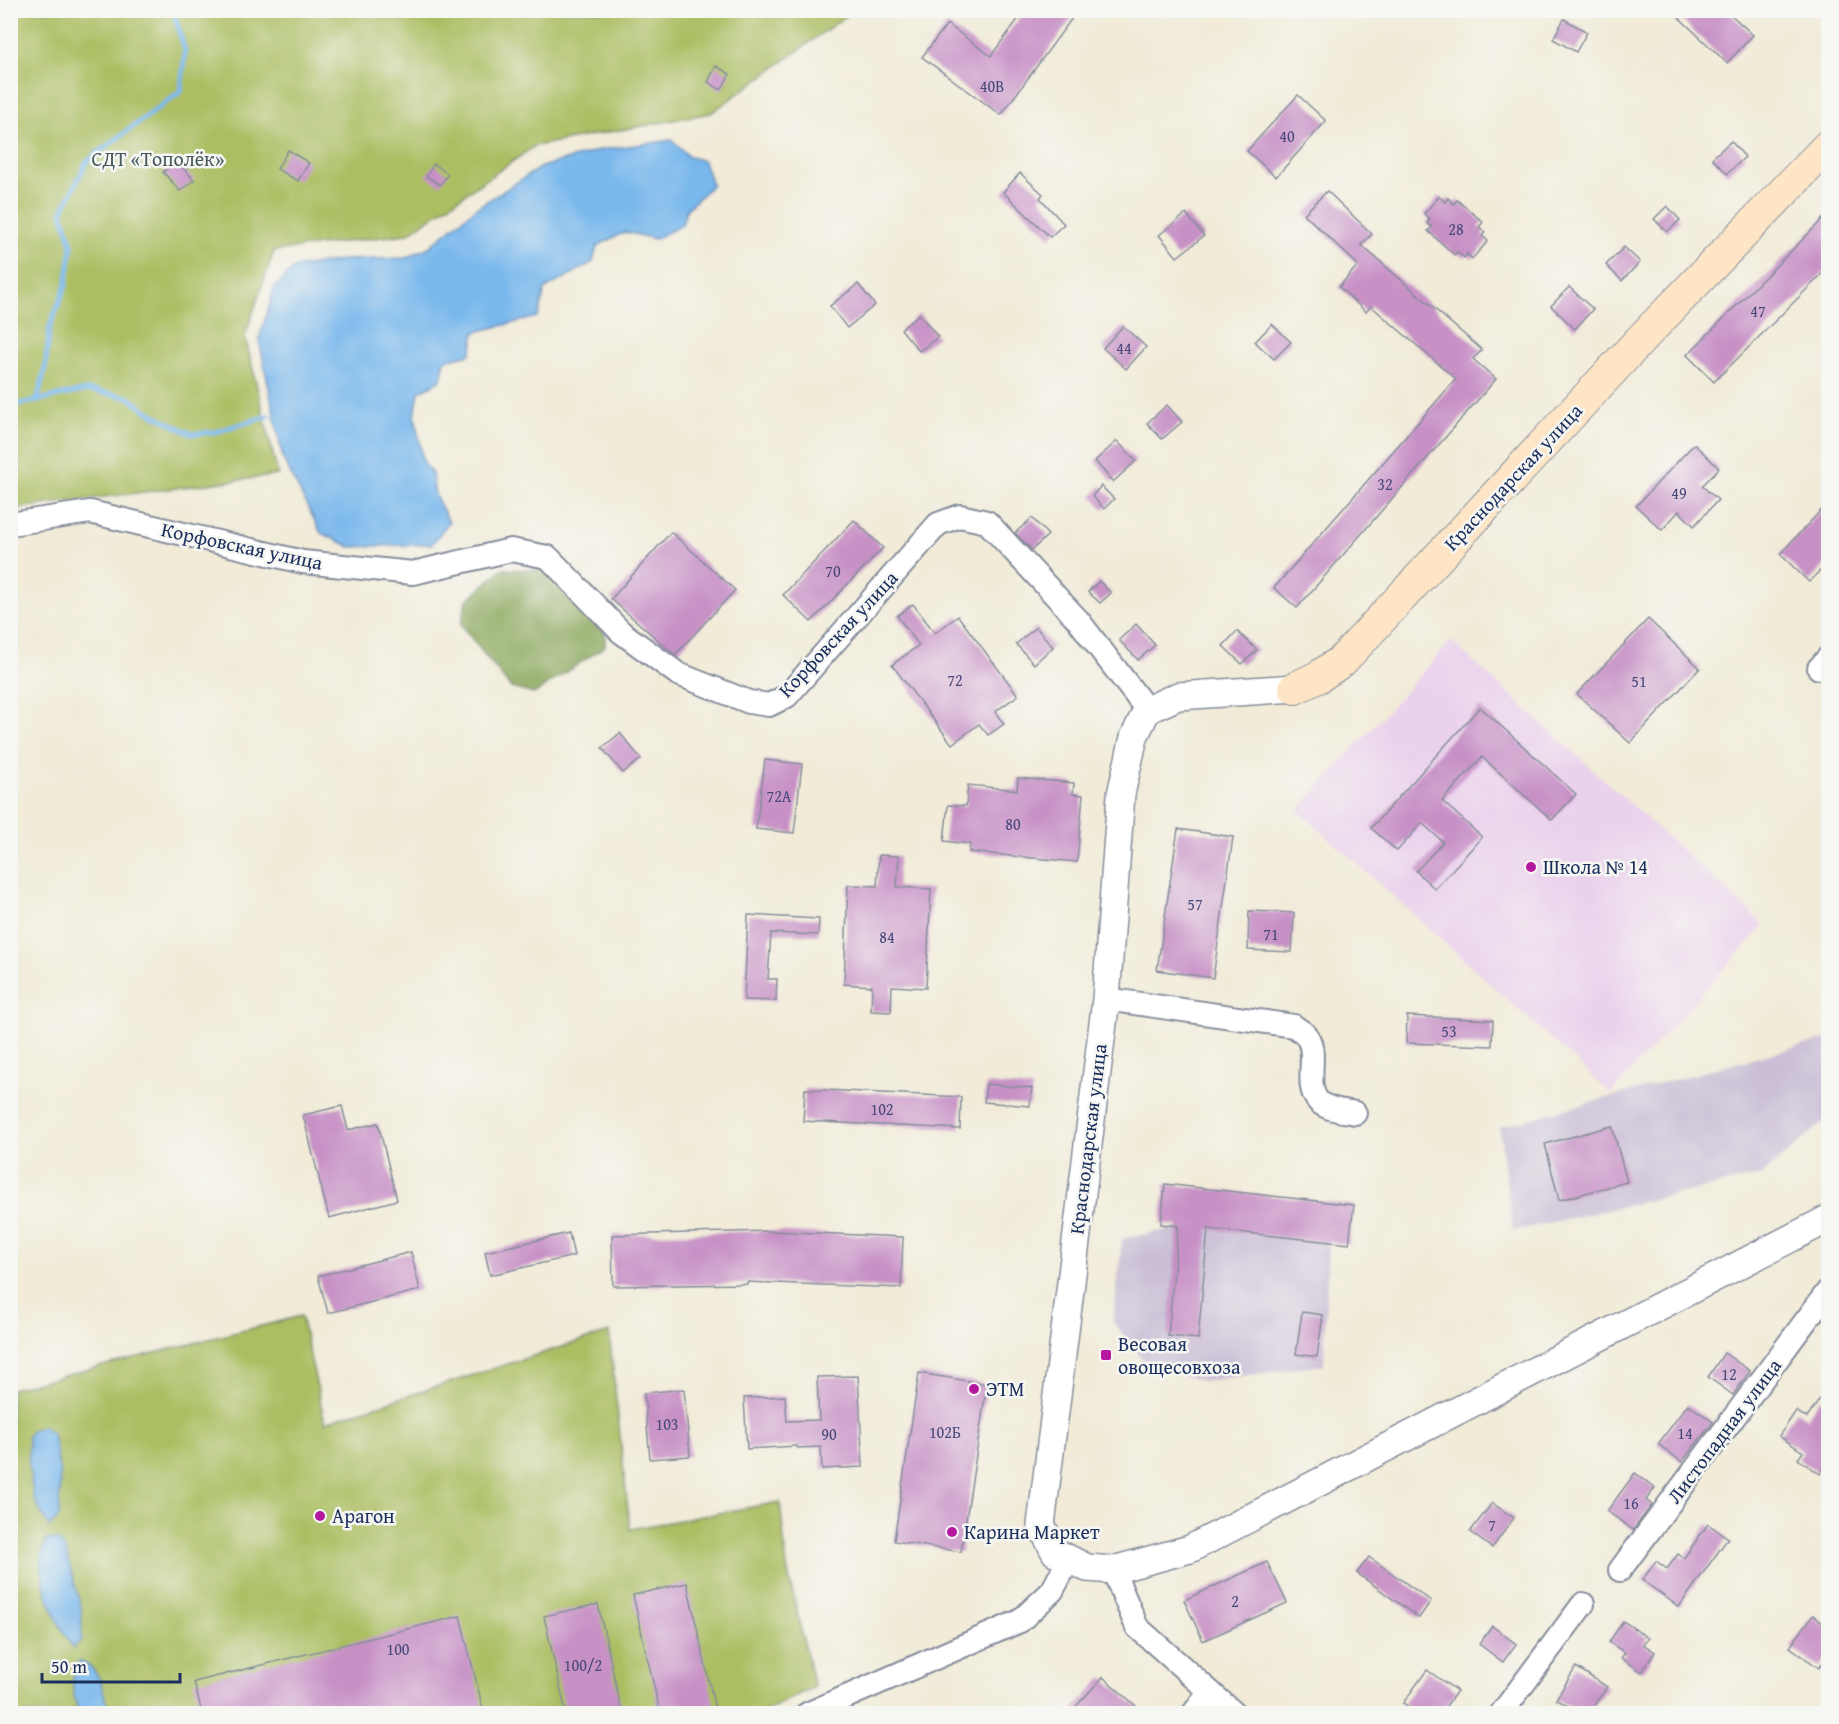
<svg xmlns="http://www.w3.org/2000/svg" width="1839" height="1724" font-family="'Gentium Book Plus',serif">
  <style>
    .built { fill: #ead1ec }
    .industrial { fill: #cabfd6 }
    .green { fill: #abbe62; stroke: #637660; stroke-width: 1.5 }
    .forest { fill: #88a558; stroke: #526a5b; stroke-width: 1.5 }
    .water { fill: #79b8ec; stroke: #4a74a5; stroke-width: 1.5 }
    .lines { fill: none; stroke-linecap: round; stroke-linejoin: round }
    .stream { stroke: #79b8ec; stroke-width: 5 }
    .building { fill: #c791c6 }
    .minor-casing { stroke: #868d9b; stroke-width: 26 }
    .tertiary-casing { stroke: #868d9b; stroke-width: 30 }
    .secondary-casing { stroke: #868d9b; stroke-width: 34 }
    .minor { stroke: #fff; stroke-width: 22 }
    .tertiary { stroke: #fff; stroke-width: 27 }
    .secondary { stroke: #fde5c5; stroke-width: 32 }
    .poi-dot { fill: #b5179e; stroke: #f6f6f2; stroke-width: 2 }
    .labels { text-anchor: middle; stroke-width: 5; stroke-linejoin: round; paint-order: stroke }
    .number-label { font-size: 16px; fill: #464878 }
    .park-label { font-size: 20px; fill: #465a5f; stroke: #f6f6f2 }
    .street-label { font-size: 20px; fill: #1b2f5e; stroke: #f6f6f2 }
    .poi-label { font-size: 20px; fill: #1b2f5e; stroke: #f6f6f2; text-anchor: start }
  </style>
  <rect width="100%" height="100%" fill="#f6f6f2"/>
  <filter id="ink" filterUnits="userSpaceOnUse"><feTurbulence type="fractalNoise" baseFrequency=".0167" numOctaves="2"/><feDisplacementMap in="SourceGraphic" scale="12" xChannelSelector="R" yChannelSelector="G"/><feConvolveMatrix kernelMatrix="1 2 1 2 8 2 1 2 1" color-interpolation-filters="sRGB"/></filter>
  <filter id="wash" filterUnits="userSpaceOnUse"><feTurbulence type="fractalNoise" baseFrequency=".008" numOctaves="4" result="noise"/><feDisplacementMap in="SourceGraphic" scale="24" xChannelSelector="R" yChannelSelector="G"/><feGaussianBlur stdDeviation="1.35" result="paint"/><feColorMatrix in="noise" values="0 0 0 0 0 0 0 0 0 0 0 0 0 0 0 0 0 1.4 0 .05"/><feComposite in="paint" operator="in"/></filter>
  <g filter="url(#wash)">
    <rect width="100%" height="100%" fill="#f1ebd8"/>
    <!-- built -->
    <path class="built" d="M1451,641L1764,925L1611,1093L1298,810Z"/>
    <!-- industrial -->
    <g class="industrial">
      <path d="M1826,1039L1828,1042V1118L1762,1175L1513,1231L1499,1127Z"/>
      <path d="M1273,1208L1329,1215L1324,1365L1204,1381L1147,1365L1113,1322L1122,1239Z"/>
    </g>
    <!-- green -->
    <g class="green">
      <path d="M10,11H853L711,113L535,146L407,234L274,251L245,336L278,475L11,509Z"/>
      <path d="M301,1316L325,1422L609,1332L630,1529L780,1502L787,1568L814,1687L759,1714H11V1389Z"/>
    </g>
    <!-- forest -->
    <path class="forest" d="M502,569L543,570L605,631V646L534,694L511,688L461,625L466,601Z"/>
    <!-- water -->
    <g class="water">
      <path d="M672,140L688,156L704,161L712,185L686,210L682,225L655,239L625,232L597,246L593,262L545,289L538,317L475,332L471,354L445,360L441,380L419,392L415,416L423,461L432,474L435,495L449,522L432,544L351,547L321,533L283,459L259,339L275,287L294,268L342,260L406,258L429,247L476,208L541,167L600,150Z"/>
      <path d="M43,1426L53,1435L60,1473L59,1516L49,1527L34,1499L29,1467L28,1436L32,1430Z"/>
      <path d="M47,1539L58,1541L65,1549L81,1607L82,1639L73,1648C55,1619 31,1573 47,1539Z"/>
      <path d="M79,1661C103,1669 103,1692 108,1713H79C73,1694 69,1680 79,1661Z"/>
    </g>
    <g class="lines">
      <!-- stream -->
      <g class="stream">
        <path d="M37,401L45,369L50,326L66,285L72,245L62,212L87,161L181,91L185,51L173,10"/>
        <path d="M20,404L87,390L128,397L147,411L191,434L215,432L268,416"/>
      </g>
    </g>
    <g id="blocks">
      <!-- building -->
      <g class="building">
        <path d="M1025,10H1078L1001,115L922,57L947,24L991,56Z"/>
        <path d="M1671,10H1726L1753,35L1727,63Z"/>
        <path d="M1564,19L1587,32L1576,52L1553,39Z"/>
        <path d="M716,66L730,74L721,90L708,82Z"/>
        <path d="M1298,95L1326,121L1276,177L1247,151Z"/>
        <path d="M1731,141L1745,157L1727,174L1712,158Z"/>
        <path d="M288,150L309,163L298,181L277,169Z"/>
        <path d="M177,161L194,180L180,191L163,172Z"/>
        <path d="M434,164L448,174L440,185L426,176Z"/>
        <path d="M1020,173L1043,194L1040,198L1064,224L1050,237L1003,192Z"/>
        <path d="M1327,191L1372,234L1361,245L1482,350L1473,359L1496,379L1297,608L1274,588L1456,379L1371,306L1366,312L1339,287L1358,265L1304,214Z"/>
        <path d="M1439,196L1445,202L1448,198L1454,204L1457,200L1483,222L1479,227L1485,232L1482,236L1488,241L1472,259L1467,254L1464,258L1457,252L1455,255L1428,231L1432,227L1427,223L1430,219L1424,214Z"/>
        <path d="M1667,206L1680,220L1667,232L1654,219Z"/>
        <path d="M1186,214L1204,236L1177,257L1159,235Z"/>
        <path d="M1828,214V268L1714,382L1687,355Z"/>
        <path d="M1624,247L1640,262L1622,281L1606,265Z"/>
        <path d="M858,284L875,305L847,328L830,306Z"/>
        <path d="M1569,287L1593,309L1575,329L1551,306Z"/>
        <path d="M919,314L938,337L919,351L901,329Z"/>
        <path d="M1272,324L1291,342L1274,359L1255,342Z"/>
        <path d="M1123,326L1146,347L1126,369L1103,348Z"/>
        <path d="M1167,405L1182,422L1162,439L1147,423Z"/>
        <path d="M1117,441L1136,461L1113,482L1095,461Z"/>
        <path d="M1694,444L1719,468L1702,486L1718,500L1694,526L1679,511L1662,530L1636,506Z"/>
        <path d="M1101,486L1114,499L1104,509L1092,496Z"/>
        <path d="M1828,503V562L1809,582L1780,554Z"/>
        <path d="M1032,518L1048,535L1032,550L1015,533Z"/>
        <path d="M854,520L883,548L811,622L783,595Z"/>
        <path d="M671,532L735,590L675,655L611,599Z"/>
        <path d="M1099,581L1111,593L1100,603L1088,592Z"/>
        <path d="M913,604L935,633L958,616L1018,695L995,712L1004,724L988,735L979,724L952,744L892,665L919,645L897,616Z"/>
        <path d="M1648,619L1700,668L1630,743L1577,694Z"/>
        <path d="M1136,624L1155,645L1138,660L1119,640Z"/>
        <path d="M1036,627L1053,647L1034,664L1016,644Z"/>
        <path d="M1237,631L1257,650L1242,664L1223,646Z"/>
        <path d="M1480,707L1576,794L1552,820L1482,757L1442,801L1482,837L1435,889L1416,871L1443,842L1422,823L1397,851L1371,828Z"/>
        <path d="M620,733L641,759L623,773L602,748Z"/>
        <path d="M765,760L802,764L794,833L756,829Z"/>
        <path d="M1018,778L1074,783L1073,794L1083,795L1077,862L969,852L970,844L944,841L948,805L966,806L968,785L1017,790Z"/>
        <path d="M1178,829L1233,837L1213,978L1157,970Z"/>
        <path d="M879,855L899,856L897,887L931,889L926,988L892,986L891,1012L871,1011L872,986L844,984L848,885L877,886Z"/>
        <path d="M1249,911L1294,913L1292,952L1248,950Z"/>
        <path d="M748,915L819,919L818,935L771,933L768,979H777L776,1001L744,1000Z"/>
        <path d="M1407,1016L1493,1020L1492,1046L1406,1043Z"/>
        <path d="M986,1084L1032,1088L1030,1106L984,1102Z"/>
        <path d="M805,1089L961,1097L960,1129L803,1121Z"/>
        <path d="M342,1106L348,1130L378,1123L397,1200L329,1218L303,1115Z"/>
        <path d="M1612,1126L1627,1182L1559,1200L1545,1144Z"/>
        <path d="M1165,1184L1354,1205L1349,1244L1208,1229L1198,1339L1168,1336L1178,1226L1161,1224Z"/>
        <path d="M770,1231L903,1237L901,1288L747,1282V1284L613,1286L612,1235Z"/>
        <path d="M569,1233L574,1256L490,1275L485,1252Z"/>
        <path d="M411,1252L420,1290L328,1313L318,1276Z"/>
        <path d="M1302,1312L1323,1315L1317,1357L1296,1354Z"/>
        <path d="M1724,1353L1750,1371L1733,1395L1708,1377Z"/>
        <path d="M919,1373L987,1384L961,1552L894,1541Z"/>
        <path d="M858,1376L863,1467L822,1469L821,1447L797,1448V1446L747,1449L744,1398L785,1396L787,1421L819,1420L817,1377Z"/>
        <path d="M684,1389L690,1456L650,1459L644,1393Z"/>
        <path d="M1820,1399L1828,1405V1462L1820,1474L1798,1459L1803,1452L1779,1436L1796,1411L1807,1418Z"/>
        <path d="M1688,1404L1713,1422L1682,1462L1658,1444Z"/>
        <path d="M1635,1473L1655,1488L1646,1500L1652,1505L1633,1530L1607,1511Z"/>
        <path d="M1492,1503L1514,1518L1492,1548L1470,1532Z"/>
        <path d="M1708,1524L1728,1538L1679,1607L1642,1580L1656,1561L1667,1569L1678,1554L1684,1558Z"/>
        <path d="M1369,1557L1431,1601L1419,1618L1357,1573Z"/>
        <path d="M1267,1562L1287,1603L1203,1641L1184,1600Z"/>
        <path d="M687,1583L716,1713H660L633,1595Z"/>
        <path d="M598,1604L622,1713H566L544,1616Z"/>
        <path d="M1813,1615L1828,1627V1655L1819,1668L1790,1647Z"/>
        <path d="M460,1616L484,1713H202L194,1682Z"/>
        <path d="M1623,1621L1648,1638L1643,1644L1655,1652L1642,1672L1621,1658L1625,1653L1609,1642Z"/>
        <path d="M1492,1626L1516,1644L1503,1662L1479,1644Z"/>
        <path d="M1576,1667L1607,1687L1589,1713H1580L1556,1699Z"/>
        <path d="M1427,1670L1457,1691L1441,1713H1418L1403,1703Z"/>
        <path d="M1103,1677L1144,1713H1070Z"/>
      </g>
    </g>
  </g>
  <g filter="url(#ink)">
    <use href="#blocks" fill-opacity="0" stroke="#868d9b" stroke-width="1.5"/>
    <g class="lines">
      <!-- minor casing -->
      <g class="minor-casing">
        <g id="minor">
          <path d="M10,524L90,512L303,562L413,573L511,550L548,557L621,632L678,674L749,702L769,705L787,696L938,524L960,516L987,522L1078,620L1147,710"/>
          <path d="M1819,668L1828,658"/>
          <path d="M1106,999L1294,1026C1297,1029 1302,1031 1305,1034C1321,1052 1302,1085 1319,1102C1328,1110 1344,1111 1355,1113"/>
          <path d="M1113,1570L1137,1627L1235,1714"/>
          <path d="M1620,1570L1828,1291"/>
          <path d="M807,1714L1020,1621L1052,1591L1069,1559"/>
          <path d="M1193,1714L1210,1692"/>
          <path d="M1501,1714L1583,1604"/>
        </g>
      </g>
      <!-- tertiary casing -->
      <g class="tertiary-casing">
        <path id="tertiary" d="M1295,688L1178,696L1147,710L1134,737L1121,794L1106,999L1041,1525L1055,1552L1087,1568L1113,1570L1190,1549L1828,1219"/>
      </g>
      <!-- secondary casing -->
      <g class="secondary-casing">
        <path id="secondary" d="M1295,688L1318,677L1342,661L1643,337L1828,146"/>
      </g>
      <!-- minor -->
      <use href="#minor" class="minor"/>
      <!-- tertiary -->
      <use href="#tertiary" class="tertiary"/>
      <!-- secondary -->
      <use href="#secondary" class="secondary"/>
    </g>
  </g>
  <!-- markers -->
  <g class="poi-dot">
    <circle cx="1531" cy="867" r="6"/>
    <rect x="1100" y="1349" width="12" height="12" rx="3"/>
    <circle cx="974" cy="1389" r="6"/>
    <circle cx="320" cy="1516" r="6"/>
    <circle cx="952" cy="1532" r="6"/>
  </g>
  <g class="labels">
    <!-- number labels -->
    <g class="number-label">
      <text x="992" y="92">40В</text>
      <text x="1287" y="142">40</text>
      <text x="1456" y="235">28</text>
      <text x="1758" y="317">47</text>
      <text x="1124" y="354">44</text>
      <text x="1385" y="490">32</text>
      <text x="1679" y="499">49</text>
      <text x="833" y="577">70</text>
      <text x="955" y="686">72</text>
      <text x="1639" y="687">51</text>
      <text x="779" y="802">72А</text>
      <text x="1013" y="830">80</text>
      <text x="1195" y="910">57</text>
      <text x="1271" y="940">71</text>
      <text x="887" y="943">84</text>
      <text x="1449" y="1037">53</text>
      <text x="882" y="1115">102</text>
      <text x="1729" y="1380">12</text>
      <text x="667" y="1430">103</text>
      <text x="945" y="1438">102Б</text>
      <text x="1685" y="1439">14</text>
      <text x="829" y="1440">90</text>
      <text x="1631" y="1509">16</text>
      <text x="1492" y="1531">7</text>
      <text x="1235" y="1607">2</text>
      <text x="398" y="1655">100</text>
      <text x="583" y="1671">100/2</text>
    </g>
    <!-- park labels -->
    <g class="park-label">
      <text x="158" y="166">СДТ «Тополёк»</text>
    </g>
    <!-- street labels -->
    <g class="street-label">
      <text transform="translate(1513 477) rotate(-47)" y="7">Краснодарская улица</text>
      <text transform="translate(242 546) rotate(12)" y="7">Корфовская улица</text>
      <text transform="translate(838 634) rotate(-47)" y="7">Корфовская улица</text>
      <text transform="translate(1088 1139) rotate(-83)" y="7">Краснодарская улица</text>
      <text transform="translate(1724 1431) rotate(-53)" y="7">Листопадная улица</text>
    </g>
    <!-- poi labels -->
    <g class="poi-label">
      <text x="1543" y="874">Школа № 14</text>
      <text x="1118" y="1351">Весовая<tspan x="1118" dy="23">овощесовхоза</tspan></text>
      <text x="986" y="1396">ЭТМ</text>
      <text x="332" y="1523">Арагон</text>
      <text x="964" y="1539">Карина Маркет</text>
    </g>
  </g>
  <!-- margin -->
  <rect width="1839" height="1724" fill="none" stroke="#f6f6f2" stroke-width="36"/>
  <!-- scale -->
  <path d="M42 1673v9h138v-9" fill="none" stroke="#1b2f5e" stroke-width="3"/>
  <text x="51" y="1673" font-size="18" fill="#1b2f5e" stroke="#f6f6f2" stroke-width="4.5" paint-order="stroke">50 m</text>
</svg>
